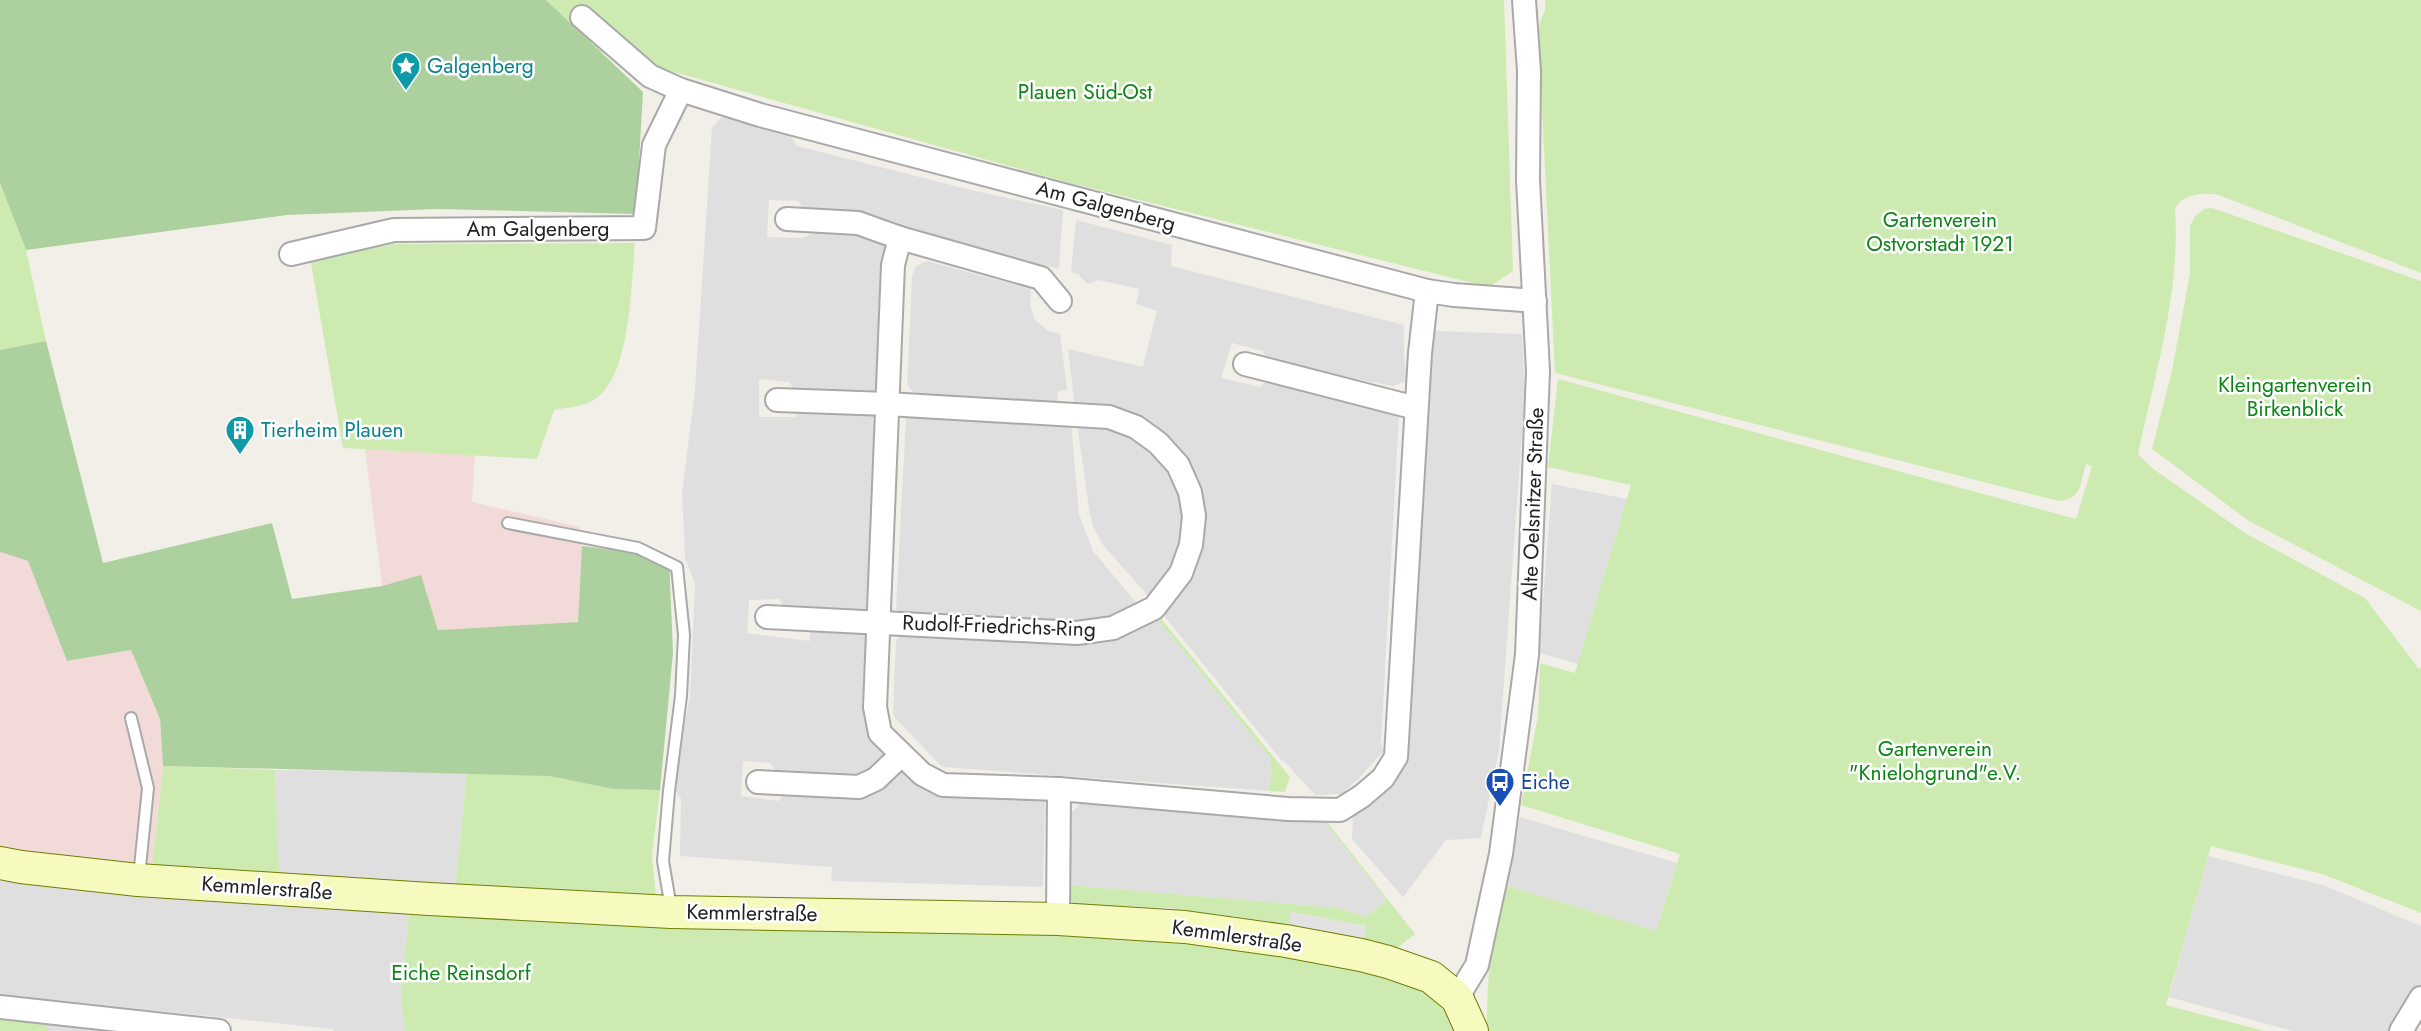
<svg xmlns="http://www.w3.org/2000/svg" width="2421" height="1031" font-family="Jost,sans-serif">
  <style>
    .residential { fill: #e0dfdf }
    .commercial { fill: #f2dad9 }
    .grass { fill: #cdebb0 }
    .forest { fill: #add19e }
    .parking { fill: #e2e2e2 }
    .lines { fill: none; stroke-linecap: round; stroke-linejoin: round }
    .lane-casing { stroke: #a9a9a9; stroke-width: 14 }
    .street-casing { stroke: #a9a9a9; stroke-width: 26 }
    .secondary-casing { stroke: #707d05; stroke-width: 34 }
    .lane { stroke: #fff; stroke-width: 10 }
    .street { stroke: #fff; stroke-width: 22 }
    .secondary { stroke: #f7fabf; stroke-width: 32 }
    .labels { text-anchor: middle; stroke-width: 5; stroke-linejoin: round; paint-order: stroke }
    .culture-label { font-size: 21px; fill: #0d838f; stroke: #fff; text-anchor: start }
    .park-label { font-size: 21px; fill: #0c8416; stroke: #fff }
    .street-label { font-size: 21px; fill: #222; stroke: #fff }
    .transit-label { font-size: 21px; fill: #164399; stroke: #fff; text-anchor: start }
  </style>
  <rect width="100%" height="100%" fill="#f2efe9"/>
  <!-- residential -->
  <g class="residential">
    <path d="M725,113L788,131L797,146L975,191L1063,210L1059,269L933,238L806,211L798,201L769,200L767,237L802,238L813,233L817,227L860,233L885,242L889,250L878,396L797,393L789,382L759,379V417H795L800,409L870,412L877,418L873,599L865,612L786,609L779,599L749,600L747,633L810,641V626L867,629L889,753L864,776L778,774L770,763L743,761L741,796L779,801L786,792L903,769L938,793L1045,801L1043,887L831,881L832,867L680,856L681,799L676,792L680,748L690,696L695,584L685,558L682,493L695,390L712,128Z"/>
    <path d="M1076,220L1172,245L1171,266L1404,325V355L1407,381L1392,386L1267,361L1263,351L1232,343L1221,378L1260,387L1269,379L1390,410L1399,415L1381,743L1384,751L1358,779L1341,794L1315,795L1285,762L1282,761L1160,611L1186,579L1184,462L1075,407L1068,349L1143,367L1157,311L1136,304L1140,289L1098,280L1088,284L1078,274L1071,272Z"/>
    <path d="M927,261L1031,289L1030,305L1035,320L1048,331L1060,333L1067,390L1058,391L1057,403L919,398L907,385L912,276L916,266Z"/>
    <path d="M1433,331L1522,334L1525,392L1499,750L1481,838L1446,840L1403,897L1352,839L1353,817L1396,779L1405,765L1426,362Z"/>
    <path d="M911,413L1071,422L1079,514L1093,551L1139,606L1111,621L1090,624L902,616L896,609L906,419Z"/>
    <path d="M1077,423L1109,425L1141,440L1163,460L1178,489L1186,522L1173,573L1150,598L1103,545L1094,529L1090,515Z"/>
    <path d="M1552,484L1627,499L1578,664L1539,653Z"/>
    <path d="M1155,616L1271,759L1270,791L942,767L896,719L893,713L896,640L906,632L1100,638Z"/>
    <path d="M275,770L467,772L455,888L279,875Z"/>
    <path d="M1081,803L1323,820L1387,900L1366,917L1338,908L1068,885L1072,812Z"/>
    <path d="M1520,817L1677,863L1656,931L1504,885Z"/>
    <path d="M2208,856L2323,885L2421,926V989L2397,1031H2293L2169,997Z"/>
    <path d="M0,872L409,913L401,998L405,1031H335L332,1029L0,994Z"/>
    <path d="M47,1020L159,1031H48Z"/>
  </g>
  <!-- commercial -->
  <g class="commercial">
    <path d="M365,449L475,455L472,502L580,527L582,547L578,622L438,630L421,576L382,586Z"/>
    <path d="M0,552L28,561L67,661L131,650L160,719L163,766L152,867L0,854Z"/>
  </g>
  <!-- grass -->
  <g class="grass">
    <path d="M546,0H1504L1513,271L1489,287L1063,181L599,51Z"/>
    <path d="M1545,0H2421V273L2216,194C2198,194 2186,193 2175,208C2181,291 2155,374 2138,454L2152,468L2245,533L2365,598L2419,669L2421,667V913L2322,874L2211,846L2166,1005L2264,1031H1486L1489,968L1504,885L1656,931L1680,854L1521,805L1538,716L1540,663L1575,673L1631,485L1548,467L1558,379L2076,519L2092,466L2086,464C2080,483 2082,499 2059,501L1555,373L1538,28L1545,10Z"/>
    <path d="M0,183L26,250L46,341L0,350Z"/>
    <path d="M2212,208L2421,281V611L2249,521L2152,449L2172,370L2190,274V226L2195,216L2204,209Z"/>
    <path d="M635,243C631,283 631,371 598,397C586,407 569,407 554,410L537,459L343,448L310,258L397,244Z"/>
    <path d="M1158,615L1290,777L1285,792L1270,791L1271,759L1155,616Z"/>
    <path d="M163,766L275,770L279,875L152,867Z"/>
    <path d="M467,772L549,776L613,789L660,790L652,856L656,897L455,888Z"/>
    <path d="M1323,820L1328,823L1415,934L1396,949L1364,939L1366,926L1291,912L1289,924L1169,908L1088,905L1076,907L1068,897V885L1338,908L1366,917L1387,900Z"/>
    <path d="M409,913L784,927L1172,938L1303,953L1421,987L1442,1003L1453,1018L1455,1031H405L401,998Z"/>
    <path d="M0,1015L47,1020L48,1031H0Z"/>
  </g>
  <!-- forest -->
  <g class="forest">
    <path d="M0,0H546L643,92L636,214L437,209L287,215L26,250L0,183Z"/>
    <path d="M46,341L103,563L272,523L292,599L382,586L421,575L438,630L578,622L582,546L669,556L673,653L660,790L613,789L549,776L163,766L160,719L131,650L67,661L28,561L0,552V350Z"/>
  </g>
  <!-- parking -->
  <path class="parking" d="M1291,912L1366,926L1361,955L1286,941Z"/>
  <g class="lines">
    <!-- lane casing -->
    <g class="lane-casing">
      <g id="lane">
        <path d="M508,523L638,548L677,567L684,635L681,696L669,791L663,861L671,908"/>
        <path d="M131,718L148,788L139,877"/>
      </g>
    </g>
    <!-- street casing -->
    <g class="street-casing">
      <g id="street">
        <path d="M582,17L650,76L681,90L760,115L1427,291L1454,295L1535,301"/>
        <path d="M787,219L858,223L900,238"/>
        <path d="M291,254L394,230L644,228L654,145L681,90"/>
        <path d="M1245,364L1416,408"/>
        <path d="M767,617L1077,633L1113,628L1154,608L1181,573L1191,545L1194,516L1190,492L1178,465L1158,443L1136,427L1109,417L887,404L777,400"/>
        <path d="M758,782L859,787L876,779L901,755"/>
        <path d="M1059,789L943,785L922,774L880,733L875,707L893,265L900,238L1041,278L1060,301"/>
        <path d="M1058,919L1059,789L1288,809L1340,810L1362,796L1383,778L1396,757L1420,353L1427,291"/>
        <path d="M1457,998L1477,965L1501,854L1527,655L1538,371L1528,180L1529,71L1524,0"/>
        <path d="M0,1007L219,1031"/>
        <path d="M2401,1031L2421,998"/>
      </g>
    </g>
    <!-- secondary casing -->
    <g class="secondary-casing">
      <path id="secondary" d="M0,863L21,867L138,880L429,899L671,912L1058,919L1185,927L1286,941L1361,955L1388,962L1431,977L1457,998L1472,1031"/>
    </g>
    <!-- lane -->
    <use href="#lane" class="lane"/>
    <!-- street -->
    <use href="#street" class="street"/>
    <!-- secondary -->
    <use href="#secondary" class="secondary"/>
  </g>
  <!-- icons -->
  <defs>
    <g id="sight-pin" transform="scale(1.5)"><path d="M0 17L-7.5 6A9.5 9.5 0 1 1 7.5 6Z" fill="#0f9aa8" stroke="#fff"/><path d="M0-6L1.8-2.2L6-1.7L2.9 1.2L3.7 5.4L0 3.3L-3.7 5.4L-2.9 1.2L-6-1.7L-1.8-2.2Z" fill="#fff"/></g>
    <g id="building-pin" transform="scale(1.5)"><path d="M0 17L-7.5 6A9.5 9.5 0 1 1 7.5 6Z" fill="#0f9aa8" stroke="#fff"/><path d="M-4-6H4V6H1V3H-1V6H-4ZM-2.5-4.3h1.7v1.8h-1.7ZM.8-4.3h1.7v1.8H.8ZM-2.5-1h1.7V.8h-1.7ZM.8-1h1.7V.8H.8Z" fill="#fff"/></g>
    <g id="bus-pin" transform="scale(1.5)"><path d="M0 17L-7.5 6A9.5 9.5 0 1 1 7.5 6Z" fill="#1a4fb4" stroke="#fff"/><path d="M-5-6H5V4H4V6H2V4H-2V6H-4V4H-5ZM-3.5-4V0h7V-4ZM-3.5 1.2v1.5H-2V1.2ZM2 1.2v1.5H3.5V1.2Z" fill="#fff"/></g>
  </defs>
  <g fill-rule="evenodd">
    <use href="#sight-pin" x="406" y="66"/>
    <use href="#building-pin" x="240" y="430"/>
    <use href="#bus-pin" x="1500" y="782"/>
  </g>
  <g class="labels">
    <!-- culture labels -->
    <g class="culture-label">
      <text x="427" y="73">Galgenberg</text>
      <text x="261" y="437">Tierheim Plauen</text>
    </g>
    <!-- park labels -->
    <g class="park-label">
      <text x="1085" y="99">Plauen Süd-Ost</text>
      <text x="1940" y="227">Gartenverein<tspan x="1940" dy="24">Ostvorstadt 1921</tspan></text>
      <text x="2295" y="392">Kleingartenverein<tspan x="2295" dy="24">Birkenblick</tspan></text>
      <text x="1935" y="756">Gartenverein<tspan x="1935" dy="24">"Knielohgrund"e.V.</tspan></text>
      <text x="461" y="980">Eiche Reinsdorf</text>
    </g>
    <!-- street labels -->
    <g class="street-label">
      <text transform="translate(1106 206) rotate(15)" y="7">Am Galgenberg</text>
      <text x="538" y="236">Am Galgenberg</text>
      <text transform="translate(1533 504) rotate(-88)" y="7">Alte Oelsnitzer Straße</text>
      <text transform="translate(999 626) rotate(2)" y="7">Rudolf-Friedrichs-Ring</text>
      <text transform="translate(267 888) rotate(4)" y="7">Kemmlerstraße</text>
      <text transform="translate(752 913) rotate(1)" y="7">Kemmlerstraße</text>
      <text transform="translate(1237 936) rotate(8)" y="7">Kemmlerstraße</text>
    </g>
    <!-- transit labels -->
    <g class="transit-label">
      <text x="1521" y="789">Eiche</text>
    </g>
  </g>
</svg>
